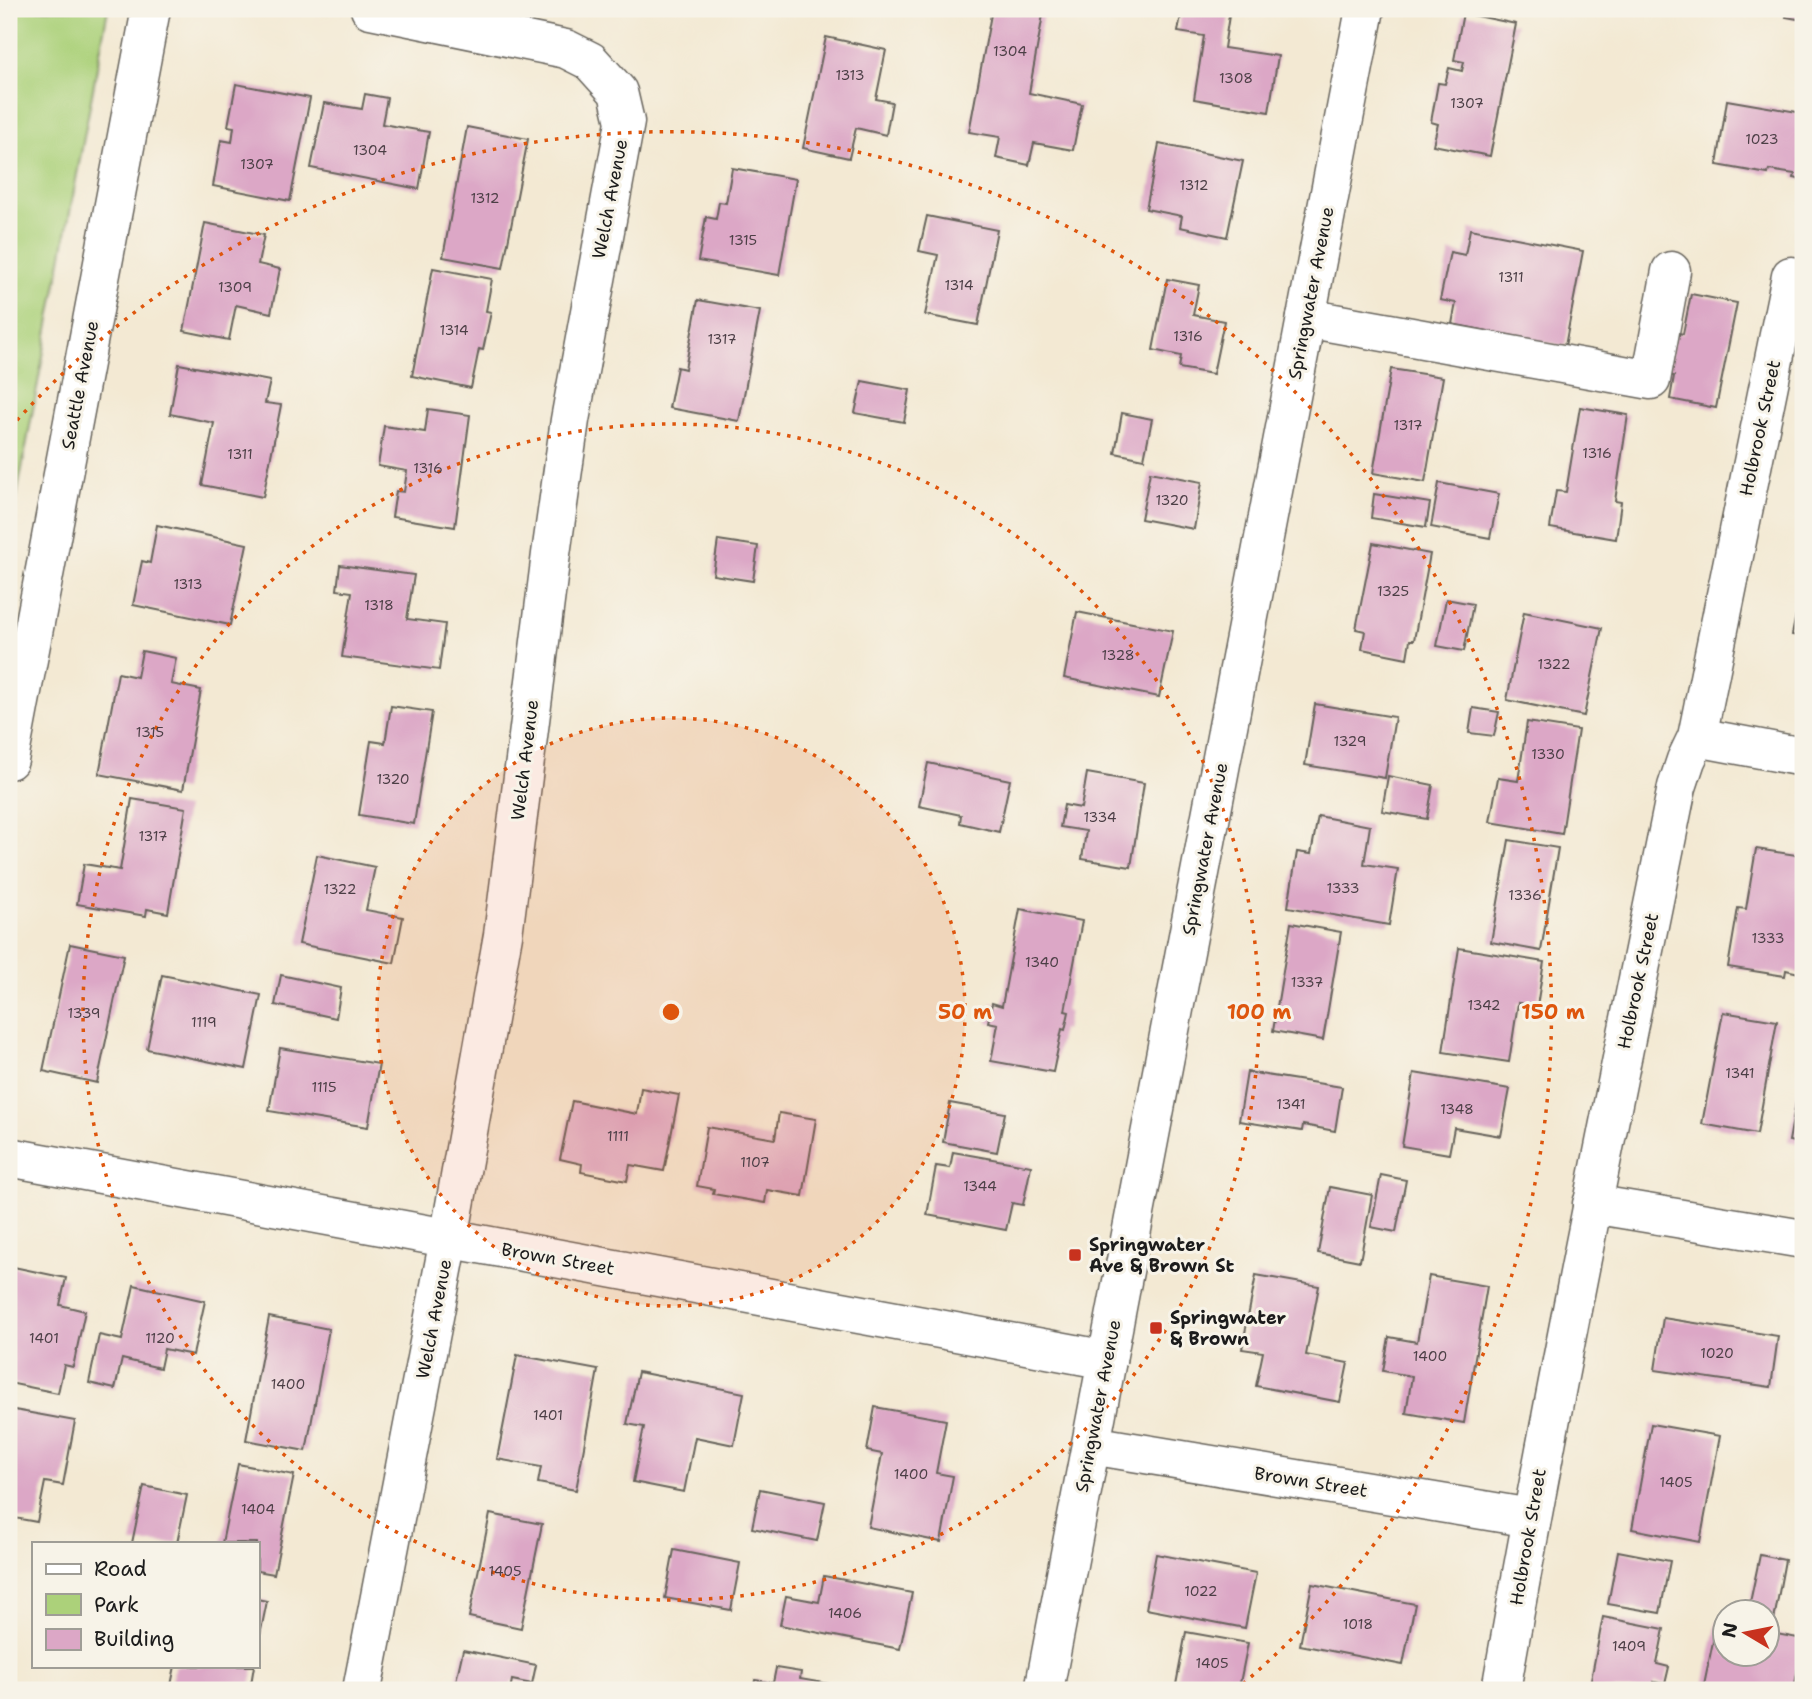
<svg xmlns="http://www.w3.org/2000/svg" width="1812" height="1699" font-family="'Shantell Sans',sans-serif">
  <style>
    .green { fill: #acd17a; stroke: #64764b; stroke-width: 2 }
    .building { fill: #dca7c6 }
    .lines { fill: none; stroke-linecap: round; stroke-linejoin: round }
    .minor-casing { stroke: #67645c; stroke-width: 41 }
    .minor { stroke: #fff; stroke-width: 38 }
    .ring { fill: none; stroke: #de560d; stroke-width: 3.5; stroke-dasharray: 3.5 7 }
    .poi-dot { fill: #c8321e; stroke: #f7f3e8; stroke-width: 2.5 }
    .labels { text-anchor: middle; stroke-width: 6; stroke-linejoin: round; paint-order: stroke }
    .number-label { font-size: 14px; fill: #4c3f46 }
    .street-label { font-size: 18px; fill: #1c1c1c; stroke: #f7f3e8 }
    .poi-label { font-size: 18px; font-weight: bold; fill: #1c1c1c; stroke: #f7f3e8; text-anchor: start }
    .centre { fill: #de560d; stroke: #f7f3e8; stroke-width: 3.5 }
    .ring-label { font-size: 21px; text-anchor: middle; font-weight: bold; fill: #de560d; stroke: #f7f3e8; stroke-width: 6; stroke-linejoin: round; paint-order: stroke }
  </style>
  <rect width="100%" height="100%" fill="#f7f3e8"/>
  <filter id="ink" filterUnits="userSpaceOnUse"><feTurbulence type="fractalNoise" baseFrequency=".0143" numOctaves="2"/><feDisplacementMap in="SourceGraphic" scale="14" xChannelSelector="R" yChannelSelector="G"/><feConvolveMatrix kernelMatrix="1 2 1 2 8 2 1 2 1" color-interpolation-filters="sRGB"/></filter>
  <filter id="wash" filterUnits="userSpaceOnUse"><feTurbulence type="fractalNoise" baseFrequency=".00686" numOctaves="4" result="noise"/><feDisplacementMap in="SourceGraphic" scale="28" xChannelSelector="R" yChannelSelector="G"/><feGaussianBlur stdDeviation="1.57" result="paint"/><feColorMatrix in="noise" values="0 0 0 0 0 0 0 0 0 0 0 0 0 0 0 0 0 1.4 0 .05"/><feComposite in="paint" operator="in"/></filter>
  <g filter="url(#wash)">
    <rect width="100%" height="100%" fill="#f3e9d3"/>
    <!-- green -->
    <path class="green" d="M9,9H108L9,538Z"/>
    <g id="blocks">
      <!-- building -->
      <g class="building">
        <path d="M992,9H1044L1029,93L1082,104L1073,150L1034,143L1029,165L996,158L1000,137L969,132Z"/>
        <path d="M1182,9H1230L1224,48L1278,56L1269,112L1194,99L1204,36L1178,32Z"/>
        <path d="M1788,9H1803V20L1786,17Z"/>
        <path d="M1463,13L1516,24L1490,156L1433,145L1438,124L1431,122L1438,83L1445,84L1449,68L1462,71L1464,62L1454,60Z"/>
        <path d="M826,37L886,50L876,99L892,102L886,135L856,128L849,158L803,148Z"/>
        <path d="M236,84L310,98L290,201L213,186L221,140L232,142L234,127L228,126Z"/>
        <path d="M365,94L387,98L382,124L429,132L419,189L311,168L324,103L362,109Z"/>
        <path d="M1727,100L1803,113V180L1794,178L1795,174L1769,170L1768,174L1717,165Z"/>
        <path d="M467,127L528,139L503,268L443,257Z"/>
        <path d="M1159,144L1243,161L1227,237L1180,227L1182,216L1146,209Z"/>
        <path d="M732,168L796,179L779,275L698,261L706,217L716,219L719,202L726,203Z"/>
        <path d="M927,216L997,230L978,325L925,315L938,255L919,251Z"/>
        <path d="M205,223L264,235L258,264L280,269L271,313L236,305L229,340L184,331Z"/>
        <path d="M1470,229L1583,251L1565,346L1452,324L1456,303L1440,300L1450,252L1465,255Z"/>
        <path d="M433,268L492,279L486,311L491,312L483,350L479,349L471,388L412,376Z"/>
        <path d="M1167,279L1199,285L1193,315L1224,321L1213,374L1179,368L1181,356L1153,350Z"/>
        <path d="M1691,294L1737,303L1716,408L1670,399L1674,376L1667,375L1675,332L1683,334Z"/>
        <path d="M698,300L760,311L739,421L669,408L677,367L685,369Z"/>
        <path d="M179,364L270,381L265,403L281,405L263,497L202,485L214,423L170,414Z"/>
        <path d="M1391,369L1443,377L1425,482L1373,473Z"/>
        <path d="M862,381L910,390L904,422L855,413Z"/>
        <path d="M1580,407L1628,415L1615,501L1621,502L1616,539L1550,528L1556,491L1566,492Z"/>
        <path d="M428,409L470,415L455,527L392,517L396,491L404,492L407,471L378,466L384,426L425,432Z"/>
        <path d="M1122,413L1152,419L1144,459L1115,453Z"/>
        <path d="M1150,472L1202,482L1194,529L1141,519Z"/>
        <path d="M1439,483L1499,494L1490,538L1431,527Z"/>
        <path d="M1374,494L1430,503L1426,527L1371,518Z"/>
        <path d="M157,525L247,544L230,625L133,605L142,561L150,563Z"/>
        <path d="M718,540L758,546L753,581L713,575Z"/>
        <path d="M1373,543L1430,554L1414,640H1410L1407,658L1362,649L1365,631L1356,629Z"/>
        <path d="M340,565L414,575L407,619L445,624L439,670L342,657L352,592L337,590Z"/>
        <path d="M1802,584H1803V637L1792,635Z"/>
        <path d="M1446,599L1473,604L1464,651L1437,646Z"/>
        <path d="M1077,612L1173,631L1159,697L1064,678Z"/>
        <path d="M1524,612L1602,628L1584,716L1507,700Z"/>
        <path d="M142,651L176,658L171,684L201,690L183,790L99,774L118,673L137,677Z"/>
        <path d="M1315,704L1395,717L1385,778L1305,765Z"/>
        <path d="M391,706L432,712L414,824L359,815L371,741L385,743Z"/>
        <path d="M1473,708L1499,712L1494,736L1469,733Z"/>
        <path d="M1527,722L1578,730L1562,834L1490,822L1498,778L1518,781Z"/>
        <path d="M928,763L1010,780L999,832L960,823L961,815L919,806Z"/>
        <path d="M1087,773L1144,783L1131,867L1082,859L1086,831L1060,827L1064,805L1081,808Z"/>
        <path d="M1388,776L1433,785L1427,819L1382,811Z"/>
        <path d="M132,799L186,808L168,913L147,909L146,916L77,904L84,864L120,870Z"/>
        <path d="M1318,816L1370,826L1364,864L1398,869L1389,925L1288,907L1297,852L1311,854Z"/>
        <path d="M1509,840L1558,848L1541,951L1491,942Z"/>
        <path d="M1756,849L1803,856V974L1786,970L1785,976L1728,967L1738,908L1746,909Z"/>
        <path d="M317,855L375,867L366,910L403,917L394,963L299,944Z"/>
        <path d="M1020,909L1082,921L1065,1011L1069,1012L1065,1030L1062,1029L1053,1072L991,1061L998,1024L988,1022L992,1003L1002,1006Z"/>
        <path d="M1291,923L1341,932L1323,1040L1273,1031Z"/>
        <path d="M70,944L124,955L97,1083L43,1071Z"/>
        <path d="M1459,948L1544,962L1537,1006L1518,1003L1509,1062L1443,1052Z"/>
        <path d="M162,975L261,995L246,1069L147,1049Z"/>
        <path d="M281,975L341,988L336,1018L275,1005Z"/>
        <path d="M1723,1012L1777,1021L1757,1134L1702,1124Z"/>
        <path d="M280,1048L379,1064L368,1127L269,1111Z"/>
        <path d="M1247,1072L1342,1087L1335,1131L1303,1125L1302,1131L1239,1121Z"/>
        <path d="M1414,1073L1510,1089L1501,1136L1454,1128L1449,1154L1402,1146Z"/>
        <path d="M641,1088L679,1095L664,1171L630,1165L627,1181L581,1172L582,1164L560,1159L572,1101L637,1114Z"/>
        <path d="M1798,1091L1803,1092V1144L1789,1141Z"/>
        <path d="M950,1103L1005,1113L997,1152L943,1142Z"/>
        <path d="M779,1113L816,1119L803,1196L767,1190L765,1203L713,1194L714,1189L697,1186L707,1127L775,1139Z"/>
        <path d="M953,1152L1031,1166L1023,1205L1012,1203L1006,1230L927,1215L936,1166L950,1168Z"/>
        <path d="M1381,1175L1406,1180L1396,1232L1371,1227Z"/>
        <path d="M1330,1187L1372,1195L1360,1261L1318,1253Z"/>
        <path d="M9,1266L66,1278L60,1305L85,1311L73,1367L64,1365L58,1393L9,1383Z"/>
        <path d="M1256,1275L1319,1286L1306,1355L1348,1363L1340,1402L1256,1386L1263,1352L1242,1349Z"/>
        <path d="M1429,1276L1487,1286L1464,1423L1406,1413L1412,1376L1383,1371L1389,1337L1417,1342Z"/>
        <path d="M134,1285L205,1301L193,1355L164,1349L160,1368L122,1359L115,1389L89,1383L99,1335L122,1340Z"/>
        <path d="M269,1317L329,1329L306,1451L246,1440Z"/>
        <path d="M1663,1318L1778,1336L1771,1387L1655,1370Z"/>
        <path d="M517,1355L598,1370L576,1490L538,1483L541,1467L497,1459Z"/>
        <path d="M638,1372L744,1393L734,1445L695,1437L684,1492L633,1482L644,1427L627,1424Z"/>
        <path d="M875,1407L946,1420L936,1473L953,1476L941,1542L868,1527L882,1454L867,1451Z"/>
        <path d="M9,1409L75,1421L63,1485L45,1482L37,1522L9,1517Z"/>
        <path d="M1651,1424L1720,1436L1700,1542L1632,1529Z"/>
        <path d="M238,1464L294,1475L274,1574L257,1571V1543H222Z"/>
        <path d="M144,1486L187,1495L177,1543H132Z"/>
        <path d="M760,1489L825,1502L817,1541L752,1528Z"/>
        <path d="M490,1514L542,1524L521,1628L469,1617Z"/>
        <path d="M674,1550L740,1563L731,1610L665,1598Z"/>
        <path d="M1618,1551L1670,1561L1660,1613L1608,1604Z"/>
        <path d="M1156,1554L1256,1573L1245,1628L1146,1609Z"/>
        <path d="M1760,1555L1785,1560L1774,1620L1766,1618V1612H1748Z"/>
        <path d="M824,1576L912,1593L900,1649L780,1625L786,1596L819,1602Z"/>
        <path d="M1312,1584L1415,1604L1403,1665L1300,1645Z"/>
        <path d="M257,1599L267,1601L258,1645H257Z"/>
        <path d="M1603,1617L1664,1629L1657,1664L1669,1667L1665,1684L1654,1682L1653,1690H1589Z"/>
        <path d="M1717,1622L1724,1623V1654H1766V1632L1803,1639L1794,1690H1703Z"/>
        <path d="M1186,1632L1248,1643L1240,1683L1252,1685L1251,1690H1175Z"/>
        <path d="M463,1650L536,1665L532,1684L512,1680L510,1690H454Z"/>
        <path d="M175,1666H254L250,1690H170Z"/>
        <path d="M776,1668L801,1672L800,1679L859,1689V1690H753L755,1680L773,1683Z"/>
      </g>
    </g>
  </g>
  <g filter="url(#ink)">
    <use href="#blocks" fill-opacity="0" stroke="#67645c" stroke-width="2"/>
    <g class="lines">
      <!-- minor casing -->
      <g class="minor-casing">
        <g id="minor">
          <path d="M1306,318L1651,380L1671,271"/>
          <path d="M1697,737L1803,757"/>
          <path d="M9,760L151,9"/>
          <path d="M9,1157L1107,1360"/>
          <path d="M1592,1204L1803,1239"/>
          <path d="M1091,1445L1531,1518"/>
          <path d="M362,1690L449,1239L503,935L551,554L570,420L625,122L618,92L590,61L566,49L370,9"/>
          <path d="M1044,1690L1365,9"/>
          <path d="M1501,1690C1554,1388 1616,1088 1677,787L1686,760L1697,737L1791,276L1803,278"/>
        </g>
      </g>
      <!-- minor -->
      <use href="#minor" class="minor"/>
    </g>
  </g>
  <!-- distance rings -->
  <circle cx="671" cy="1012" r="294" fill="#de560d" fill-opacity=".12"/>
  <g class="ring">
    <circle cx="671" cy="1012" r="294"/>
    <circle cx="671" cy="1012" r="588"/>
    <path d="M10 428A882 882 0 1 1 1238 1688"/>
  </g>
  <!-- markers -->
  <g class="poi-dot">
    <rect x="1068" y="1248" width="14" height="14" rx="3.5"/>
    <rect x="1149" y="1321" width="14" height="14" rx="3.5"/>
  </g>
  <g class="labels">
    <!-- number labels -->
    <g class="number-label">
      <text x="1010" y="56">1304</text>
      <text x="850" y="80">1313</text>
      <text x="1236" y="83">1308</text>
      <text x="1467" y="108">1307</text>
      <text x="1762" y="144">1023</text>
      <text x="370" y="155">1304</text>
      <text x="257" y="169">1307</text>
      <text x="1194" y="190">1312</text>
      <text x="485" y="203">1312</text>
      <text x="743" y="245">1315</text>
      <text x="1511" y="282">1311</text>
      <text x="959" y="290">1314</text>
      <text x="235" y="292">1309</text>
      <text x="454" y="335">1314</text>
      <text x="1188" y="341">1316</text>
      <text x="722" y="344">1317</text>
      <text x="1408" y="430">1317</text>
      <text x="1597" y="458">1316</text>
      <text x="240" y="459">1311</text>
      <text x="428" y="473">1316</text>
      <text x="1172" y="505">1320</text>
      <text x="188" y="589">1313</text>
      <text x="1393" y="596">1325</text>
      <text x="379" y="610">1318</text>
      <text x="1118" y="660">1328</text>
      <text x="1554" y="669">1322</text>
      <text x="150" y="737">1315</text>
      <text x="1350" y="746">1329</text>
      <text x="1548" y="759">1330</text>
      <text x="393" y="784">1320</text>
      <text x="1100" y="822">1334</text>
      <text x="153" y="841">1317</text>
      <text x="1343" y="893">1333</text>
      <text x="340" y="894">1322</text>
      <text x="1525" y="900">1336</text>
      <text x="1768" y="943">1333</text>
      <text x="1042" y="967">1340</text>
      <text x="1307" y="987">1337</text>
      <text x="1484" y="1010">1342</text>
      <text x="84" y="1018">1339</text>
      <text x="204" y="1027">1119</text>
      <text x="1740" y="1078">1341</text>
      <text x="324" y="1092">1115</text>
      <text x="1291" y="1109">1341</text>
      <text x="1457" y="1114">1348</text>
      <text x="618" y="1141">1111</text>
      <text x="755" y="1167">1107</text>
      <text x="980" y="1191">1344</text>
      <text x="44" y="1343">1401</text>
      <text x="160" y="1343">1120</text>
      <text x="1717" y="1358">1020</text>
      <text x="1430" y="1361">1400</text>
      <text x="288" y="1389">1400</text>
      <text x="548" y="1420">1401</text>
      <text x="911" y="1479">1400</text>
      <text x="1676" y="1487">1405</text>
      <text x="258" y="1514">1404</text>
      <text x="505" y="1576">1405</text>
      <text x="1201" y="1596">1022</text>
      <text x="845" y="1618">1406</text>
      <text x="1358" y="1629">1018</text>
      <text x="1629" y="1651">1409</text>
      <text x="1212" y="1668">1405</text>
    </g>
    <!-- street labels -->
    <g class="street-label">
      <text transform="translate(610 199) rotate(-79)" y="6">Welch Avenue</text>
      <text transform="translate(1311 293) rotate(-79)" y="6">Springwater Avenue</text>
      <text transform="translate(80 385) rotate(-79)" y="6">Seattle Avenue</text>
      <text transform="translate(1760 428) rotate(-78)" y="6">Holbrook Street</text>
      <text transform="translate(525 760) rotate(-83)" y="6">Welch Avenue</text>
      <text transform="translate(1205 849) rotate(-79)" y="6">Springwater Avenue</text>
      <text transform="translate(1638 981) rotate(-78)" y="6">Holbrook Street</text>
      <text transform="translate(558 1259) rotate(10)" y="6">Brown Street</text>
      <text transform="translate(434 1319) rotate(-79)" y="6">Welch Avenue</text>
      <text transform="translate(1098 1406) rotate(-79)" y="6">Springwater Avenue</text>
      <text transform="translate(1311 1482) rotate(9)" y="6">Brown Street</text>
      <text transform="translate(1528 1537) rotate(-80)" y="6">Holbrook Street</text>
    </g>
    <!-- poi labels -->
    <g class="poi-label">
      <text x="1089" y="1251">Springwater<tspan x="1089" dy="21">Ave &amp; Brown St</tspan></text>
      <text x="1170" y="1324">Springwater<tspan x="1170" dy="21">&amp; Brown</tspan></text>
    </g>
  </g>
  <circle cx="671" cy="1012" r="10" class="centre"/>
  <g class="ring-label">
    <text x="965" y="1019">50 m</text>
    <text x="1259" y="1019">100 m</text>
    <text x="1553" y="1019">150 m</text>
  </g>
  <!-- margin -->
  <rect width="1812" height="1699" fill="none" stroke="#f7f3e8" stroke-width="35"/>
  <!-- legend -->
  <rect x="32" y="1542" width="228" height="126" fill="#f7f3e8" stroke="#9f9d96" stroke-width="2"/>
  <rect x="46" y="1564" width="35" height="10" fill="#ffffff" stroke="#9f9d96" stroke-width="2"/>
  <text x="94" y="1576" font-size="21" fill="#1c1c1c">Road</text>
  <rect x="46" y="1594" width="35" height="21" fill="#acd17a" stroke="#9f9d96" stroke-width="2"/>
  <text x="94" y="1612" font-size="21" fill="#1c1c1c">Park</text>
  <rect x="46" y="1629" width="35" height="21" fill="#dca7c6" stroke="#9f9d96" stroke-width="2"/>
  <text x="94" y="1646" font-size="21" fill="#1c1c1c">Building</text>
  <!-- north arrow -->
  <g transform="translate(1746 1633) rotate(280)"><circle r="33" fill="#f7f3e8" stroke="#9f9d96" stroke-width="2"/>
  <path d="M0-5L12 26L0 18L-12 26Z" fill="#c8321e"/>
  <text y="-10" font-size="19" font-weight="bold" text-anchor="middle" fill="#1c1c1c">N</text>
  </g>
</svg>
